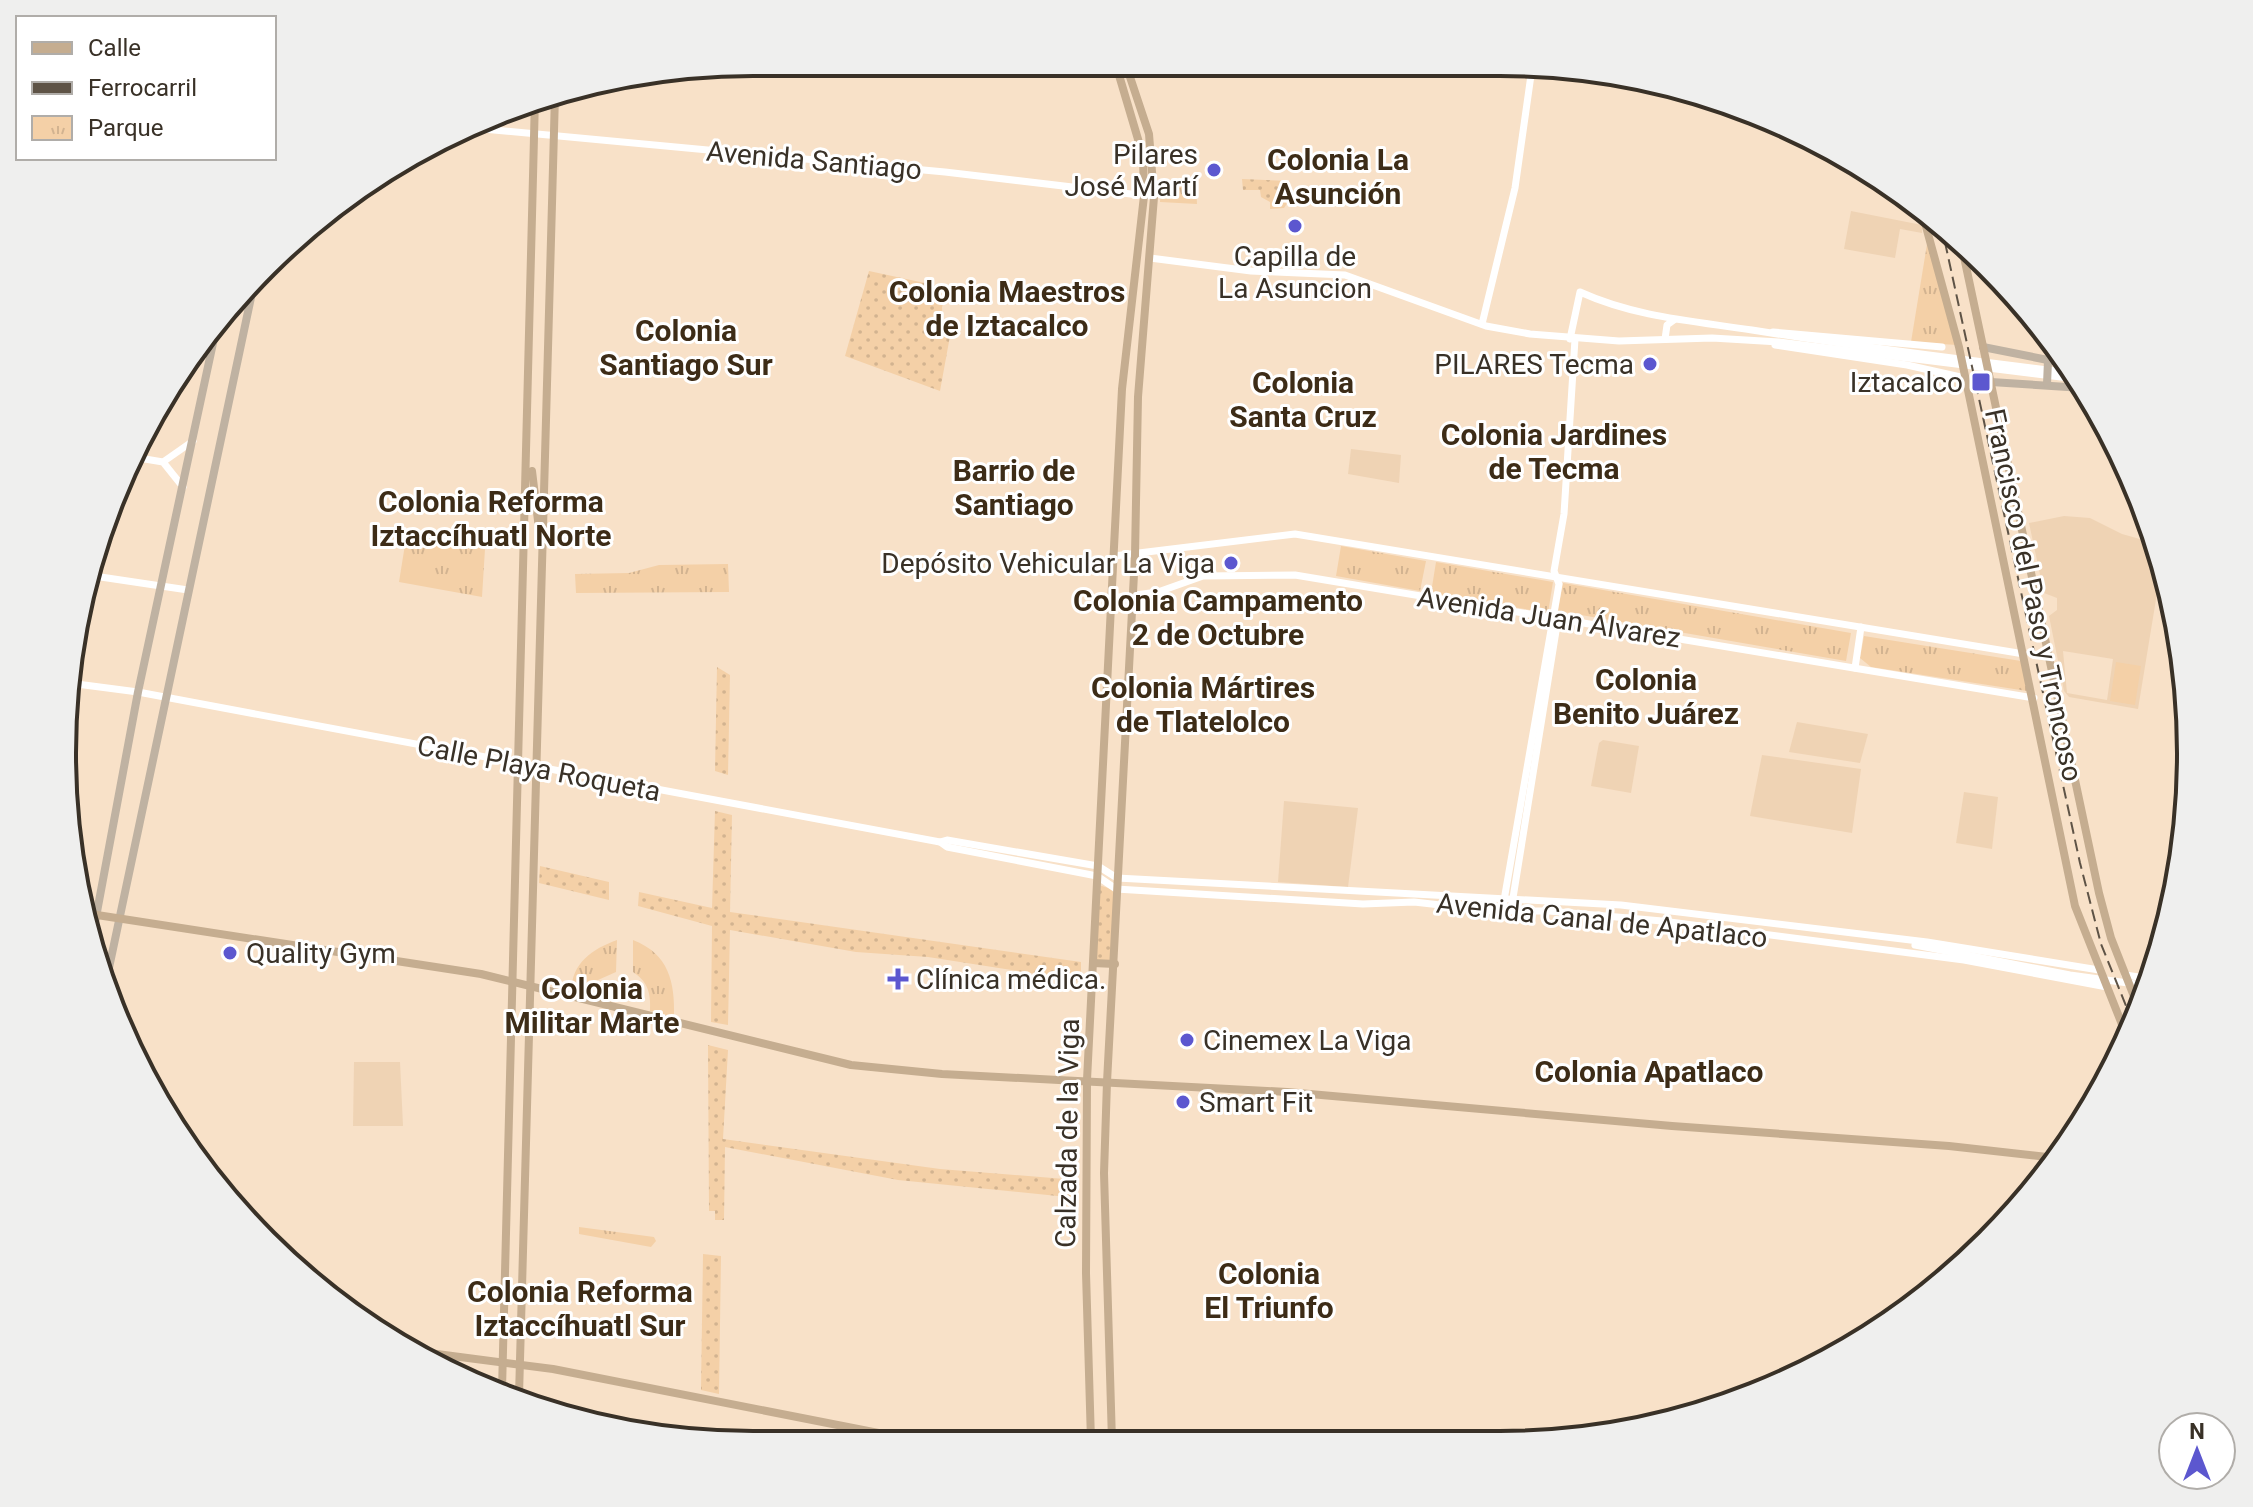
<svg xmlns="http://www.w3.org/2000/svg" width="2253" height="1507" font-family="Roboto,sans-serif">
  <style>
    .built { fill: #efd3b4; fill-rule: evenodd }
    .grass { fill: url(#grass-dots) }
    .park { fill: url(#park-tufts) }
    .garden { fill: #f4d0a7 }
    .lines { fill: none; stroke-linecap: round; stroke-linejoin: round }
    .tertiary { stroke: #fff; stroke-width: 7 }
    .secondary { stroke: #bfb2a2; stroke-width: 8 }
    .primary { stroke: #c5ad90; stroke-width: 8 }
    .rail { stroke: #5e5346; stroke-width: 2; stroke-dasharray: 12 6; stroke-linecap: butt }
    .poi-dot { fill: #5c57cf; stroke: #fff; stroke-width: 3 }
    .labels { text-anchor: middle; stroke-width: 6; stroke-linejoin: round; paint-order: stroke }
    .poi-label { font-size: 28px; fill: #393127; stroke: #fff; text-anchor: end }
    .street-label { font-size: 28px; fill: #393127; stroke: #fff }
    .neighbourhood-label { font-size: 30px; font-weight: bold; fill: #3d2c17; stroke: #fff }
    .rim { fill: none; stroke: #393127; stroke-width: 4 }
  </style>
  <defs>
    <pattern id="grass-dots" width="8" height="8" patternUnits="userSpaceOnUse" patternTransform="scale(2)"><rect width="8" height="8" fill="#f4d0a7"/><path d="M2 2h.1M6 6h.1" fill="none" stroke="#d2b390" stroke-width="1.8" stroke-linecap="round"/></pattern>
    <pattern id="park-tufts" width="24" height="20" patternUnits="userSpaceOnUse" patternTransform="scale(2)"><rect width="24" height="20" fill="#f4d0a7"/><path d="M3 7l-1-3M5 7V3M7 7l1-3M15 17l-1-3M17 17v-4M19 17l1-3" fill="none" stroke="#d2b390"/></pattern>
  </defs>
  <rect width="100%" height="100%" fill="#f8e1c8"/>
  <!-- built -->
  <g class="built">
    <path d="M1851,211L1922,225V233L1900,229L1895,258L1844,249Z"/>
    <path d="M1351,449L1401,455L1399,483L1348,474Z"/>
    <path d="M2064,516L2090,518L2122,534L2147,541L2161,569L2138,709L2069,697L2064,691L2049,616L2057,610V598L2044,593L2029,523ZM2063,651L2113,659L2107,700L2067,693Z"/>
    <path d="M1797,722L1868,734L1860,763L1789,752Z"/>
    <path d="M1603,740L1639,746L1631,793L1591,786L1599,743Z"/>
    <path d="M1762,755L1861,769L1852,833L1750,816Z"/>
    <path d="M1964,792L1998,797L1992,849L1956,843Z"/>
    <path d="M1284,801L1358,808L1348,887L1278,882Z"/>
    <path d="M354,1062H400L403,1126H353Z"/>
  </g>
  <!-- grass -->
  <g class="grass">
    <path d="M1242,179L1290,181L1288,202L1284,208L1270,209V202L1261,197L1260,190H1243Z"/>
    <path d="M869,271L948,288L942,307L943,335L950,336L940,391L845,356Z"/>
    <path d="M717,667L730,675L728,775L715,771Z"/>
    <path d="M715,811L732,815L730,912L1081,962V981L928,957L856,952L730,930L728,1025L711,1022L712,926L638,906L639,892L712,908Z"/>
    <path d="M540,866L609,882V900L539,883Z"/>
    <path d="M1099,885L1114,890L1113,962L1095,961Z"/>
    <path d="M708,1045L728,1050L723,1139L940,1169L1077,1180V1198L898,1180L725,1147L724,1220H715V1211H709Z"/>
    <path d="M703,1254L721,1256L719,1394L701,1390Z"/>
  </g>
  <!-- park -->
  <g class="park">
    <path d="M1196,183L1197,204L1160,202L1161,184Z"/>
    <path d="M1929,232L1957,345L1911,342Z"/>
    <path d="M407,532L485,549L482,597L399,582Z"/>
    <path d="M1341,546L1426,561L1420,591L1336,576Z"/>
    <path d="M1436,562L1553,582L1548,613L1431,593Z"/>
    <path d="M728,564L729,592L576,593L575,574L629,573L659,565Z"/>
    <path d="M1563,583L1851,633L1846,661L1558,611Z"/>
    <path d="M1864,636L2021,661L2027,691L1871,667L1860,658Z"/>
    <path d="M617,940L616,972L598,980L593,997L571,991C572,963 592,949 617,940Z"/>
    <path d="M633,940C669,954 675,982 674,1017L650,1011C651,993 648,982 633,972Z"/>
    <path d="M579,1227L654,1237L656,1241L651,1247L579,1234Z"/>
  </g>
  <!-- garden -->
  <path class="garden" d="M2116,662L2141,666L2135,705L2110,701Z"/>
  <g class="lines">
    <!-- tertiary -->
    <g class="tertiary">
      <path d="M472,128L945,172L1148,196"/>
      <path d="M1150,258L1251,271L1345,275L1486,326L1530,334L1619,341L1712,338L1779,342L2077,379"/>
      <path d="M1482,324L1515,188L1532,68"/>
      <path d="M1773,332L1942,347"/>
      <path d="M1570,339L1580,292C1635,317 1693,321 1752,330C1858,347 1966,360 2073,373"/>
      <path d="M1665,339L1667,325L1674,320"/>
      <path d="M1775,345L1907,365L1965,378"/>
      <path d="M133,457L163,462L183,487"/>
      <path d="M163,462L193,441"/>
      <path d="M1114,556L1295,534L2024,654"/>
      <path d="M94,576L188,590"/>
      <path d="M1112,598L1158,592L1203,576L1295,575L2034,698"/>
      <path d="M1855,668L1861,627"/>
      <path d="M69,683L138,692L940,842L947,847L1097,876L1116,889L1363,904L1414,902L1493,911H1549L1662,921L1964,960L2107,987"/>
      <path d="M940,842L947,840L1098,866L1117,878L1621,905L1927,942L2099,970"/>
      <path d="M1512,904L1557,625L1554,618"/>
      <path d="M1503,906L1559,584L1554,571L1564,514L1575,339"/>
      <path d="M1915,945L2070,975L2150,986"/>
      <path d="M2125,975L2153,979"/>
      <path d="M2136,1002L2146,994"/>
    </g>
    <!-- secondary -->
    <g class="secondary">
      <path d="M1983,347L2068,364"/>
      <path d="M1991,382L2083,388"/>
      <path d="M2047,384L2048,361"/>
      <path d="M91,944L138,692L218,320"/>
      <path d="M106,982L253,288"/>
    </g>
    <!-- primary -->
    <g class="primary">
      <path d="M1922,212L1959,347L2075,906L2127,1037"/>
      <path d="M1960,238L2099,893L2111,938L2139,1009"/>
      <path d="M532,471L540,537"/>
      <path d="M84,913L481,974L851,1065L942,1074L1287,1092L1672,1126L1949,1146L2056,1158"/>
      <path d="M1093,963L1115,964"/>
      <path d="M414,1351L553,1369L914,1440"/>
      <path d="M502,1390L535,98"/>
      <path d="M519,1396L555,95"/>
      <path d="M1091,1441L1086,1273L1087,1080L1122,389L1144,196L1143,156L1116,65"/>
      <path d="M1112,1441L1104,1173L1107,1082L1135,555L1138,397L1154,197L1149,134L1126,65"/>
    </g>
    <!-- rail -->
    <path class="rail" d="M1941,224L2080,863L2101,944L2133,1023"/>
  </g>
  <!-- markers -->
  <g class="poi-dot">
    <circle cx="1214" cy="170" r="8"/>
    <circle cx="1295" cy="226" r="8"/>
    <circle cx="1650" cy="364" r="8"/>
    <rect x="1971" y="372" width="20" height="20" rx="4"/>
    <circle cx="1231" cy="563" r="8"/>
    <circle cx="230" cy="953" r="8"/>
    <path d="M894 967h8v8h8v8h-8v8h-8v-8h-8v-8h8z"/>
    <circle cx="1187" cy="1040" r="8"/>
    <circle cx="1183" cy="1102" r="8"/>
  </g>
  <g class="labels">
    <!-- poi labels -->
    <g class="poi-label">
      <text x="1198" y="164">Pilares<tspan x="1198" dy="32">José Martí</tspan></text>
      <text x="1295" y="266" text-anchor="middle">Capilla de<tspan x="1295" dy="32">La Asuncion</tspan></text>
      <text x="1634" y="374">PILARES Tecma</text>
      <text x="1963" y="392">Iztacalco</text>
      <text x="1215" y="573">Depósito Vehicular La Viga</text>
      <text x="246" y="963" text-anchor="start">Quality Gym</text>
      <text x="916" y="989" text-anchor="start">Clínica médica.</text>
      <text x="1203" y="1050" text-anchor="start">Cinemex La Viga</text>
      <text x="1199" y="1112" text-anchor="start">Smart Fit</text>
    </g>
    <!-- street labels -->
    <g class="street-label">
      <text transform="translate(814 160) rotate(5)" y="10">Avenida Santiago</text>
      <text transform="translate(2034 595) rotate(78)" y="10">Francisco del Paso y Troncoso</text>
      <text transform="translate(1549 617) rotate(9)" y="10">Avenida Juan Álvarez</text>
      <text transform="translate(539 768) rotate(11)" y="10">Calle Playa Roqueta</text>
      <text transform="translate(1602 920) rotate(6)" y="10">Avenida Canal de Apatlaco</text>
      <text transform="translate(1067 1133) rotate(-89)" y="10">Calzada de la Viga</text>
    </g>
    <!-- neighbourhood labels -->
    <g class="neighbourhood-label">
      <text x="1338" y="170">Colonia La<tspan x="1338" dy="34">Asunción</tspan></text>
      <text x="1007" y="302">Colonia Maestros<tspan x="1007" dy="34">de Iztacalco</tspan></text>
      <text x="686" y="341">Colonia<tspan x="686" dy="34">Santiago Sur</tspan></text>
      <text x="1303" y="393">Colonia<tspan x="1303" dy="34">Santa Cruz</tspan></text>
      <text x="1554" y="445">Colonia Jardines<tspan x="1554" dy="34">de Tecma</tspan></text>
      <text x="1014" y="481">Barrio de<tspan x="1014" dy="34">Santiago</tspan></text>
      <text x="491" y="512">Colonia Reforma<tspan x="491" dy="34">Iztaccíhuatl Norte</tspan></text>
      <text x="1218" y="611">Colonia Campamento<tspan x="1218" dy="34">2 de Octubre</tspan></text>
      <text x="1646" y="690">Colonia<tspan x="1646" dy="34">Benito Juárez</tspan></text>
      <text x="1203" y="698">Colonia Mártires<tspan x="1203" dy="34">de Tlatelolco</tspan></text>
      <text x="592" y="999">Colonia<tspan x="592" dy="34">Militar Marte</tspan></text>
      <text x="1649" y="1082">Colonia Apatlaco</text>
      <text x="1269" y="1284">Colonia<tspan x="1269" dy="34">El Triunfo</tspan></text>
      <text x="580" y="1302">Colonia Reforma<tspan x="580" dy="34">Iztaccíhuatl Sur</tspan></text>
    </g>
  </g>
  <!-- crop -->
  <path d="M0 0H2253V1507H0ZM753 76H1500A677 677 0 0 1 2177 753V754A677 677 0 0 1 1500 1431H753A677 677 0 0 1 76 754V753A677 677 0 0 1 753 76Z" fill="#efefee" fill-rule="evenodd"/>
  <path class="rim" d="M753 76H1500A677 677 0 0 1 2177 753V754A677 677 0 0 1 1500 1431H753A677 677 0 0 1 76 754V753A677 677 0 0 1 753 76Z"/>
  <!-- legend -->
  <rect x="16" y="16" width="260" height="144" fill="#ffffff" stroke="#b0ada9" stroke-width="2"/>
  <rect x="32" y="42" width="40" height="12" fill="#c5ad90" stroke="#b0ada9" stroke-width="2"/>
  <text x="88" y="56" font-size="24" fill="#393127">Calle</text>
  <rect x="32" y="82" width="40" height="12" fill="#5e5346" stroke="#b0ada9" stroke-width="2"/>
  <text x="88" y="96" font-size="24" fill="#393127">Ferrocarril</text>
  <rect x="32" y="116" width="40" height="24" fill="url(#park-tufts)" stroke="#b0ada9" stroke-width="2"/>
  <text x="88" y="136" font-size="24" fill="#393127">Parque</text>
  <!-- north arrow -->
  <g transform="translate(2197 1451)"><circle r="38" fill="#ffffff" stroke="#b0ada9" stroke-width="2"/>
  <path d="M0-6L14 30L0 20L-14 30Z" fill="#5c57cf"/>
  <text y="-12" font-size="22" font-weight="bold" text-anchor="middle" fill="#393127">N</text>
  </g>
</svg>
